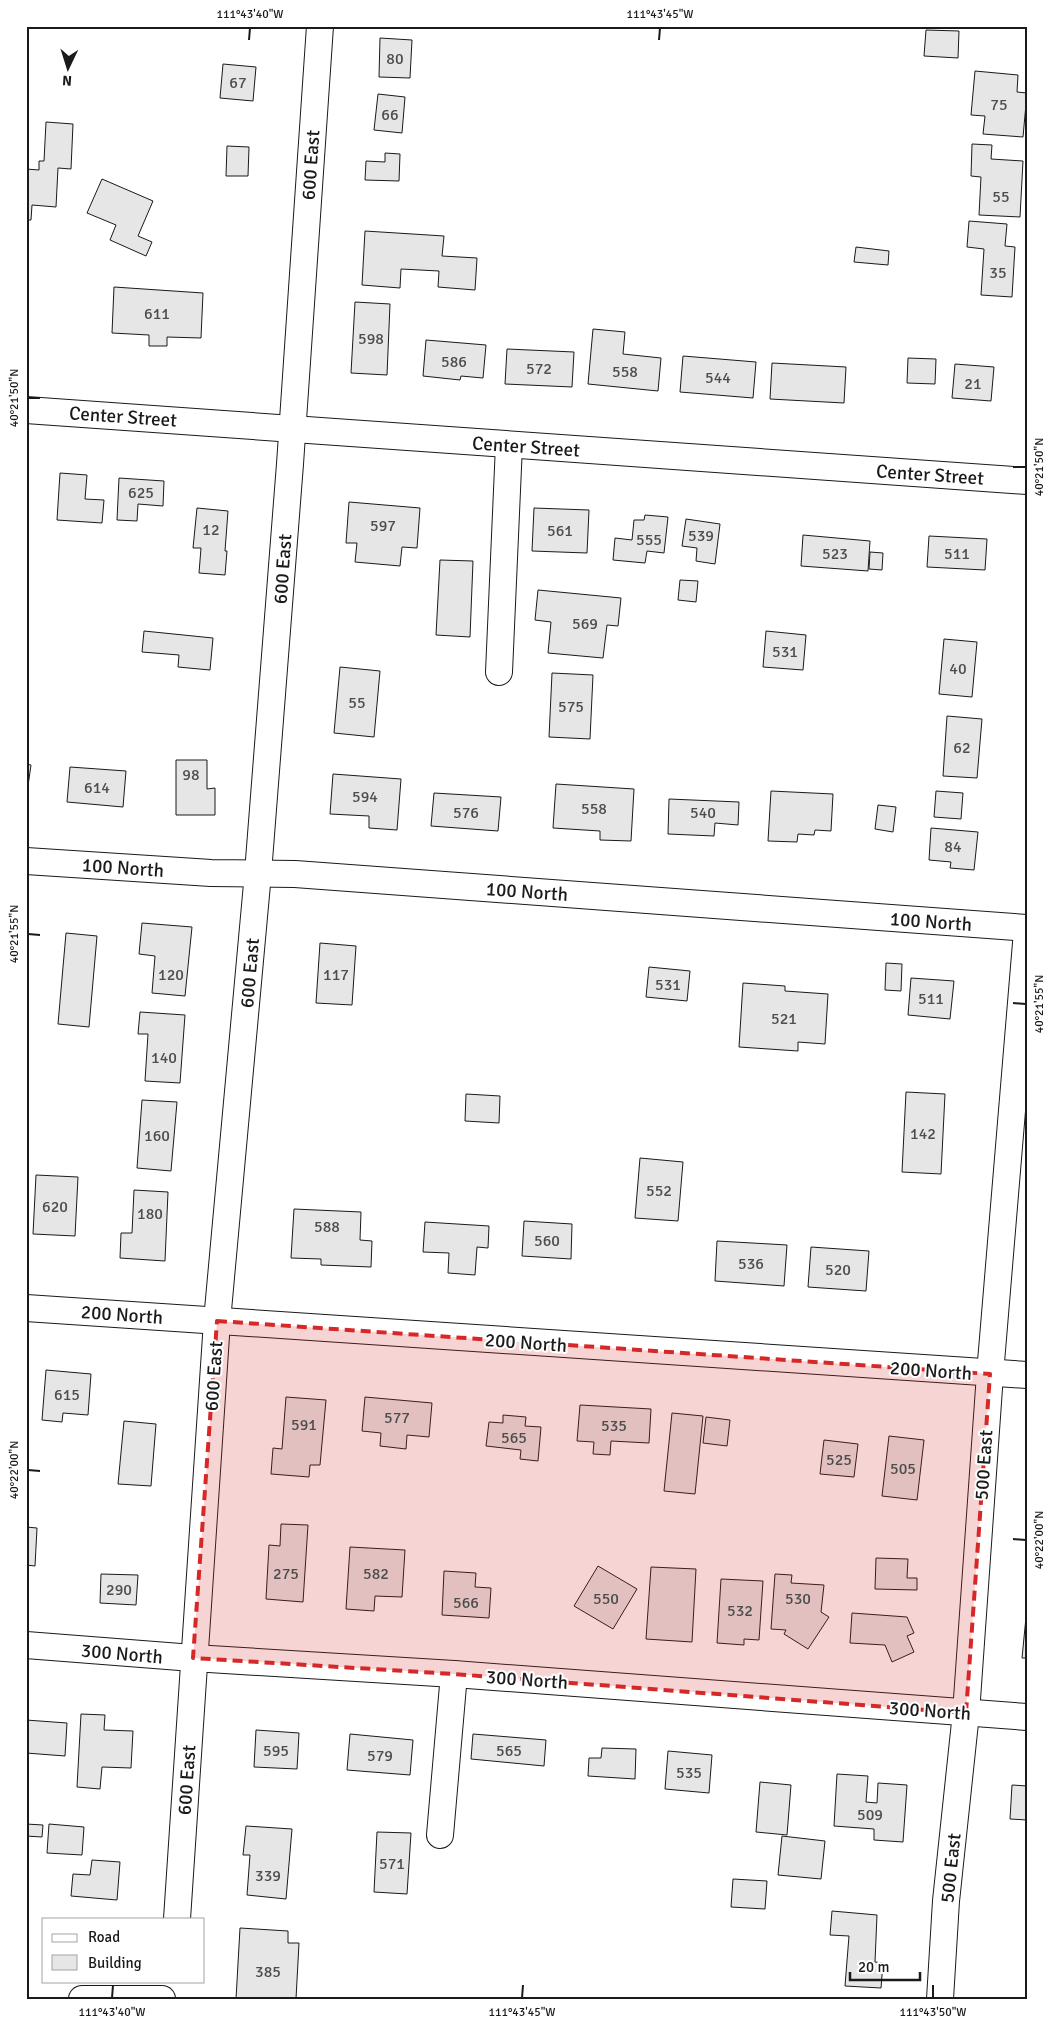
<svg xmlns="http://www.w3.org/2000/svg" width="1053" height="2025" font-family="Signika,sans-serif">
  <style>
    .building { fill: #e6e6e6; stroke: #1a1a1a }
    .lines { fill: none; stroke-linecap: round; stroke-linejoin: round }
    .minor-casing { stroke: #1a1a1a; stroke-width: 28 }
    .minor { stroke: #fff; stroke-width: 26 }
    .marked { fill: #d62828; fill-opacity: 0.2; stroke: #d62828; stroke-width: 4; stroke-dasharray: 10 6; stroke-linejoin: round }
    .ticks { fill: none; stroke: #1a1a1a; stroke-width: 2 }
    .labels { text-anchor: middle; stroke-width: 4; stroke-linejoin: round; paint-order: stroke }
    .number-label { font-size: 16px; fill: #4d4d4d }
    .street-label { font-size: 19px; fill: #1a1a1a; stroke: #fff }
    .neatline { fill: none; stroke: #1a1a1a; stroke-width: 2 }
    .ticks-label { font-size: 12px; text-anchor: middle; fill: #1a1a1a }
  </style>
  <rect width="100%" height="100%" fill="#fff"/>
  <!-- building -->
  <g class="building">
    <path d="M926,30L959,31L958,58L924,56Z"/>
    <path d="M380,38L412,40L410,78L379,77Z"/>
    <path d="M223,64L256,67L253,101L220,98Z"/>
    <path d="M975,71L1018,75L1017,92L1027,93L1023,137L983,134L985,116L971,115Z"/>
    <path d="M378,94L405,97L402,133L374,130Z"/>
    <path d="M46,122L73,124L71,169L58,168L56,207L32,205L31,220H26V169L39,170V161H44Z"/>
    <path d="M972,144L992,145L991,159L1023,161L1020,217L979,215L981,177L971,176Z"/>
    <path d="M227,146L249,147L248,176H226Z"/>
    <path d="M385,153L400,154L399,181L365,180L366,161L385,162Z"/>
    <path d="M102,179L153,201L138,236L152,242L146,256L110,240L116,225L87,213Z"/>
    <path d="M969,221L1007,224L1005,246L1015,247L1012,297L981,295L984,249L967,247Z"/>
    <path d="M365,231L444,236L442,256L477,258L475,290L438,287L439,271L401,269L400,288L362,285Z"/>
    <path d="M856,247L889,251L888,265L854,262Z"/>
    <path d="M114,287L203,293L201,338L167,337V346H149V335L112,333Z"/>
    <path d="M355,302L390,304L387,375L351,373Z"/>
    <path d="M593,329L625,332L623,354L661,358L658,391L588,384Z"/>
    <path d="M426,340L486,345L483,378L461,376L460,380L423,376Z"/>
    <path d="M507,349L574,352L572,387L505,384Z"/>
    <path d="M683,356L756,362L753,398L680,392Z"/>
    <path d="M908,358L936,359L935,384L907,383Z"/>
    <path d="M772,363L846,367L844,403L770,399Z"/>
    <path d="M955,364L994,367L991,401L952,398Z"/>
    <path d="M60,473L87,475L85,499L104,500L102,523L57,520Z"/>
    <path d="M119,478L164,481L163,506L138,504L137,521L117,520Z"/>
    <path d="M349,502L420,508L417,548L402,547L400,566L355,562L357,543H346Z"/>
    <path d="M197,508L228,511L225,551H227L225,575L199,573L201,548H193Z"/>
    <path d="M534,508L589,510L587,553L532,551Z"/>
    <path d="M645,515L668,517L664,553L647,551L645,563L613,560L615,538L632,540L634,520H644Z"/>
    <path d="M686,519L720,524L715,564L696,561L697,548L682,546Z"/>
    <path d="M803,535L870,541L868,571L801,566Z"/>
    <path d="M929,536L987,539L985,570L927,567Z"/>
    <path d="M870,552L883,553L882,570L869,569Z"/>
    <path d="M440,560L473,561L470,637L436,635Z"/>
    <path d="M680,580L698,581L696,602L678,600Z"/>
    <path d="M538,590L621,598L618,626L607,625L603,658L548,653L551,622L535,620Z"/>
    <path d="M144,631L213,638L210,670L178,667L179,655L142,652Z"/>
    <path d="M766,631L806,635L803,670L763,667Z"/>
    <path d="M944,639L977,642L972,697L939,694Z"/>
    <path d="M340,667L380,671L374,737L334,733Z"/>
    <path d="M552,673L593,675L590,739L549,737Z"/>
    <path d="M947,716L982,719L977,778L943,776Z"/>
    <path d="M176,760H207V789L215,788V815H176Z"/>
    <path d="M26,764L31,765L26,800Z"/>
    <path d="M70,767L126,771L123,807L67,802Z"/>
    <path d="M333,774L401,779L397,830L369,828V816L330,814Z"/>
    <path d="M556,784L634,789L631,841L600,840V831L553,828Z"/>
    <path d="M771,791L833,794L831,831L815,830L814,835L798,834L797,842L768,841Z"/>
    <path d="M936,791L963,793L961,819L934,817Z"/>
    <path d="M434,793L501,797L498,831L431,826Z"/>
    <path d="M669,799L739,802L738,825L715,823L714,836L668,834Z"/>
    <path d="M878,805L896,807L893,832L875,829Z"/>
    <path d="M931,828L978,832L974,870L950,868L951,862L929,860Z"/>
    <path d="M142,923L192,927L185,996L152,993L155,956L139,954Z"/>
    <path d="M66,933L97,936L89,1027L58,1024Z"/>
    <path d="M320,943L356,946L352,1005L316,1003Z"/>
    <path d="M886,963L902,964L901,991L885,990Z"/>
    <path d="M649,967L690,971L687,1001L646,997Z"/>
    <path d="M911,978L954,981L950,1019L908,1015Z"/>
    <path d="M743,983L785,986V991L828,994L825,1044L798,1042V1051L739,1047Z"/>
    <path d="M140,1012L185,1015L180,1083L145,1081L148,1034H138Z"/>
    <path d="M906,1092L945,1094L941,1174L902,1172Z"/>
    <path d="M466,1094L500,1096L499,1123L465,1121Z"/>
    <path d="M142,1100L177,1102L171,1171L137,1168Z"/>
    <path d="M640,1158L683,1162L678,1221L635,1218Z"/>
    <path d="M36,1175L78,1177L75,1236L33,1234Z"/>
    <path d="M134,1190L168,1192L165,1261L120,1258L121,1233H132Z"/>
    <path d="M294,1209L361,1212L360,1240L372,1241L371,1267L321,1265V1259L291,1258Z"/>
    <path d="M524,1221L572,1224L571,1259L522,1256Z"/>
    <path d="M425,1222L489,1226L488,1248L477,1247L475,1275L448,1273L449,1253L423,1252Z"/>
    <path d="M717,1241L787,1245L784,1286L715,1281Z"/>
    <path d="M811,1247L869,1251L866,1291L808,1287Z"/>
    <path d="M46,1370L91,1374L88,1415L63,1413L62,1422L42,1420Z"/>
    <path d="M286,1397L326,1400L320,1465H310L309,1477L271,1474L273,1448L282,1449Z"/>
    <path d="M365,1397L432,1403L429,1437L407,1435L406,1449L380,1446L381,1433L362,1431Z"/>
    <path d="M580,1405L651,1409L649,1443L611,1441L610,1455L593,1454L594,1442L577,1441Z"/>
    <path d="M672,1413L703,1416L695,1494L664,1491Z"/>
    <path d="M503,1415L526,1417L525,1426L541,1427L538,1461L520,1459L521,1450L486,1446L489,1422L503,1423Z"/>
    <path d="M706,1417L730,1420L727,1446L703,1443Z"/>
    <path d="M124,1421L156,1424L151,1486L118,1484Z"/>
    <path d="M889,1436L924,1440L917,1500L882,1496Z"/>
    <path d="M824,1440L858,1444L854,1477L820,1474Z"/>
    <path d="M281,1524L308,1525L303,1602L266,1599L269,1545L280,1546Z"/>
    <path d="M26,1527L37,1528L35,1566L26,1565Z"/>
    <path d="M350,1547L405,1550L402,1597L375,1596L374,1611L346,1609Z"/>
    <path d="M876,1558L908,1559L907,1578H917V1590L875,1589Z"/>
    <path d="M598,1566L637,1589L613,1629L574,1606Z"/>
    <path d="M651,1567L696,1569L692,1642L646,1639Z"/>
    <path d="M444,1571L476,1573L475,1587L491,1588L489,1618L442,1615Z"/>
    <path d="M101,1574L138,1575L136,1605L100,1603Z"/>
    <path d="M775,1574L792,1575L791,1583L824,1585L821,1612L829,1617L808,1649L784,1634L786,1630L771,1629Z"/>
    <path d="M721,1579L763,1581L759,1640L744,1639V1645L717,1643Z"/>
    <path d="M1027,1607V1658H1022Z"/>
    <path d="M852,1613L907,1617L914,1633L907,1636L914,1652L892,1662L885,1645L850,1643Z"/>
    <path d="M81,1714L105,1715L104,1730L133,1731L131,1768L102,1767L100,1789L77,1787Z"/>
    <path d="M26,1720L67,1723L65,1756L26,1753Z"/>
    <path d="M256,1730L299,1733L297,1769L254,1767Z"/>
    <path d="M350,1734L413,1740L410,1775L347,1770Z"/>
    <path d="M473,1734L546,1740L544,1766L471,1759Z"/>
    <path d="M602,1748L636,1749L635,1779L588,1776L589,1758H601Z"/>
    <path d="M668,1751L712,1755L709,1793L665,1789Z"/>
    <path d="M837,1774L868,1776L866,1802L877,1803L878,1783L907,1785L903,1842L874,1840V1829L834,1826Z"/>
    <path d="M760,1782L791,1785L787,1835L756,1832Z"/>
    <path d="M1012,1785L1027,1786V1820L1010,1819Z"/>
    <path d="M26,1824L43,1825L42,1837L26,1836Z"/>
    <path d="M49,1824L84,1827L82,1855L47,1853Z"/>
    <path d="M246,1826L292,1829L286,1899L247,1895L250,1855H243Z"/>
    <path d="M377,1832L411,1833L407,1894L374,1892Z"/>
    <path d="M782,1836L825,1841L821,1879L778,1875Z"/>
    <path d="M92,1860L120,1862L117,1900L71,1896L73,1874L90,1875Z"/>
    <path d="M733,1879L767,1881L765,1909L731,1907Z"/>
    <path d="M832,1911L877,1915L875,1962L883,1963L881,1988L845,1986L849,1936L830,1935Z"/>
    <path d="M240,1928L288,1931V1943H299L296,1999H236Z"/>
  </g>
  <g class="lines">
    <!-- minor casing -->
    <g class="minor-casing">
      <g id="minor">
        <path d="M26,410L1027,481"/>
        <path d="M499,672L509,445"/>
        <path d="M26,861L211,873L295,874L1027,928"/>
        <path d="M26,1308L1027,1375"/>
        <path d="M26,1645L193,1658L454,1674L1027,1717"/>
        <path d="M440,1835L454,1674"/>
        <path d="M177,1919L217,1321L258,873L290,464L320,26"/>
        <path d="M82,1999H162"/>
        <path d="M940,1999L946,1901L966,1713L990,1374L1027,931"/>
      </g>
    </g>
    <!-- minor -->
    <use href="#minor" class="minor"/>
  </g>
  <!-- marked area -->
  <path class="marked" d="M217,1321L990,1374L966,1713L454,1674L193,1658Z"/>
  <!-- ticks -->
  <path class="ticks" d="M249,40L250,28M659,40L660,28M28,398H40M1013,467H1026M28,934L40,935M1013,1003L1026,1004M28,1470L40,1471M1013,1539L1026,1540M112,1998L113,1985M522,1998L523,1985M933,1998V1985"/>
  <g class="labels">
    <!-- number labels -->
    <g class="number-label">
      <text x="395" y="64">80</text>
      <text x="238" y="88">67</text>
      <text x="999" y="110">75</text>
      <text x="390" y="120">66</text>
      <text x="1001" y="202">55</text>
      <text x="998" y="278">35</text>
      <text x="157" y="319">611</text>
      <text x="371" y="344">598</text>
      <text x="454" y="367">586</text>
      <text x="539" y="374">572</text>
      <text x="625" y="377">558</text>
      <text x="718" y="383">544</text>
      <text x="973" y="389">21</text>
      <text x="141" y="498">625</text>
      <text x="383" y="531">597</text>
      <text x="211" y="535">12</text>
      <text x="560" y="536">561</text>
      <text x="701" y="541">539</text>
      <text x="649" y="545">555</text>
      <text x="835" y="559">523</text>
      <text x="957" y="559">511</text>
      <text x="585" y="629">569</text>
      <text x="785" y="657">531</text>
      <text x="958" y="674">40</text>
      <text x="357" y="708">55</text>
      <text x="571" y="712">575</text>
      <text x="962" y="753">62</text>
      <text x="191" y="780">98</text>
      <text x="97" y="793">614</text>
      <text x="365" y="802">594</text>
      <text x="594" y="814">558</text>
      <text x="466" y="818">576</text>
      <text x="703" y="818">540</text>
      <text x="953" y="852">84</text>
      <text x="171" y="980">120</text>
      <text x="336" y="980">117</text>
      <text x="668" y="990">531</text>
      <text x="931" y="1004">511</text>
      <text x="784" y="1024">521</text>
      <text x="164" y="1063">140</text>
      <text x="923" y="1139">142</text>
      <text x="157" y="1141">160</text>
      <text x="659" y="1196">552</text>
      <text x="55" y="1212">620</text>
      <text x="150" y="1219">180</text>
      <text x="327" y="1232">588</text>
      <text x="547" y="1246">560</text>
      <text x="751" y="1269">536</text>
      <text x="838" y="1275">520</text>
      <text x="67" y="1400">615</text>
      <text x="397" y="1423">577</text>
      <text x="304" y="1430">591</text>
      <text x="614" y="1431">535</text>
      <text x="514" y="1443">565</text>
      <text x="839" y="1465">525</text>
      <text x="903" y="1474">505</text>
      <text x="286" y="1579">275</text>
      <text x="376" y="1579">582</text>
      <text x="119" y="1595">290</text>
      <text x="606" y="1604">550</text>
      <text x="798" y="1604">530</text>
      <text x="466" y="1608">566</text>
      <text x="740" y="1616">532</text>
      <text x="276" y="1756">595</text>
      <text x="509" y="1756">565</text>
      <text x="380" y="1761">579</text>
      <text x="689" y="1778">535</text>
      <text x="870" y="1820">509</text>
      <text x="392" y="1869">571</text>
      <text x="268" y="1881">339</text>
      <text x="268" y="1977">385</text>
    </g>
    <!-- street labels -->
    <g class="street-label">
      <text transform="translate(310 165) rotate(-86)" y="7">600 East</text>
      <text transform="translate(123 416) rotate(4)" y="7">Center Street</text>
      <text transform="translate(526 446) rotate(4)" y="7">Center Street</text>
      <text transform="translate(930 474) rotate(4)" y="7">Center Street</text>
      <text transform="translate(282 569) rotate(-86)" y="7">600 East</text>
      <text transform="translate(123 867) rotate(4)" y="7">100 North</text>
      <text transform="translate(527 891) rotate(4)" y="7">100 North</text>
      <text transform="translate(931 921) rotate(4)" y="7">100 North</text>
      <text transform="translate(249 973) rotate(-85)" y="7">600 East</text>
      <text transform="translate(122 1314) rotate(4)" y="7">200 North</text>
      <text transform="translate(526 1342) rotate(4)" y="7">200 North</text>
      <text transform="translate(931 1370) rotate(4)" y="7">200 North</text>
      <text transform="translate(213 1376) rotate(-86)" y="7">600 East</text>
      <text transform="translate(983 1465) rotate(-86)" y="7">500 East</text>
      <text transform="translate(122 1653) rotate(5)" y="7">300 North</text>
      <text transform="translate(527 1679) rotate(4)" y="7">300 North</text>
      <text transform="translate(930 1710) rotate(4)" y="7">300 North</text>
      <text transform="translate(186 1780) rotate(-86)" y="7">600 East</text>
      <text transform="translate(950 1868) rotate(-84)" y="7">500 East</text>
    </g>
  </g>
  <!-- border -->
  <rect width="1053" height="2025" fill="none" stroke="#ffffff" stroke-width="55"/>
  <!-- legend -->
  <rect x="42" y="1918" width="162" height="65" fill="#ffffff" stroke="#a3a3a3"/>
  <rect x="52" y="1934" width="25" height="8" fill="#ffffff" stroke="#a3a3a3"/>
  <text x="88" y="1942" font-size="15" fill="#1a1a1a">Road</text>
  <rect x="52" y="1955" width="25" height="15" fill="#e6e6e6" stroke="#a3a3a3"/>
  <text x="88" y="1968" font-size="15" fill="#1a1a1a">Building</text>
  <!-- north arrow -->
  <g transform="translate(68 68) rotate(184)" stroke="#ffffff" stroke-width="4" paint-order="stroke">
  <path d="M0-4L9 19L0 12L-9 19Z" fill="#1a1a1a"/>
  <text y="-8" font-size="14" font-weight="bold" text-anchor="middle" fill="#1a1a1a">N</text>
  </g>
  <!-- scale -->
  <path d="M850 1972v8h70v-8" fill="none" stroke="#1a1a1a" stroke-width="2.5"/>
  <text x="858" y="1972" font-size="15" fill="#1a1a1a" stroke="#ffffff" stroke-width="4" paint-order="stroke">20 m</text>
  <rect x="28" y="28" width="998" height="1970" class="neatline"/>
  <g class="ticks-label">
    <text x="250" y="18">111°43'40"W</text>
    <text x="660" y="18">111°43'45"W</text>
    <text transform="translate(14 398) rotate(-90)" y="4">40°21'50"N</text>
    <text transform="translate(1039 467) rotate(-90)" y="4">40°21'50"N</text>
    <text transform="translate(14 934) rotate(-90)" y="4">40°21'55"N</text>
    <text transform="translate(1039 1004) rotate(-90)" y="4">40°21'55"N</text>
    <text transform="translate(14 1470) rotate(-90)" y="4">40°22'00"N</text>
    <text transform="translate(1039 1540) rotate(-90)" y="4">40°22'00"N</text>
    <text x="112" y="2016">111°43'40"W</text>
    <text x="522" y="2016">111°43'45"W</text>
    <text x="933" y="2016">111°43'50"W</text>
  </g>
</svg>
